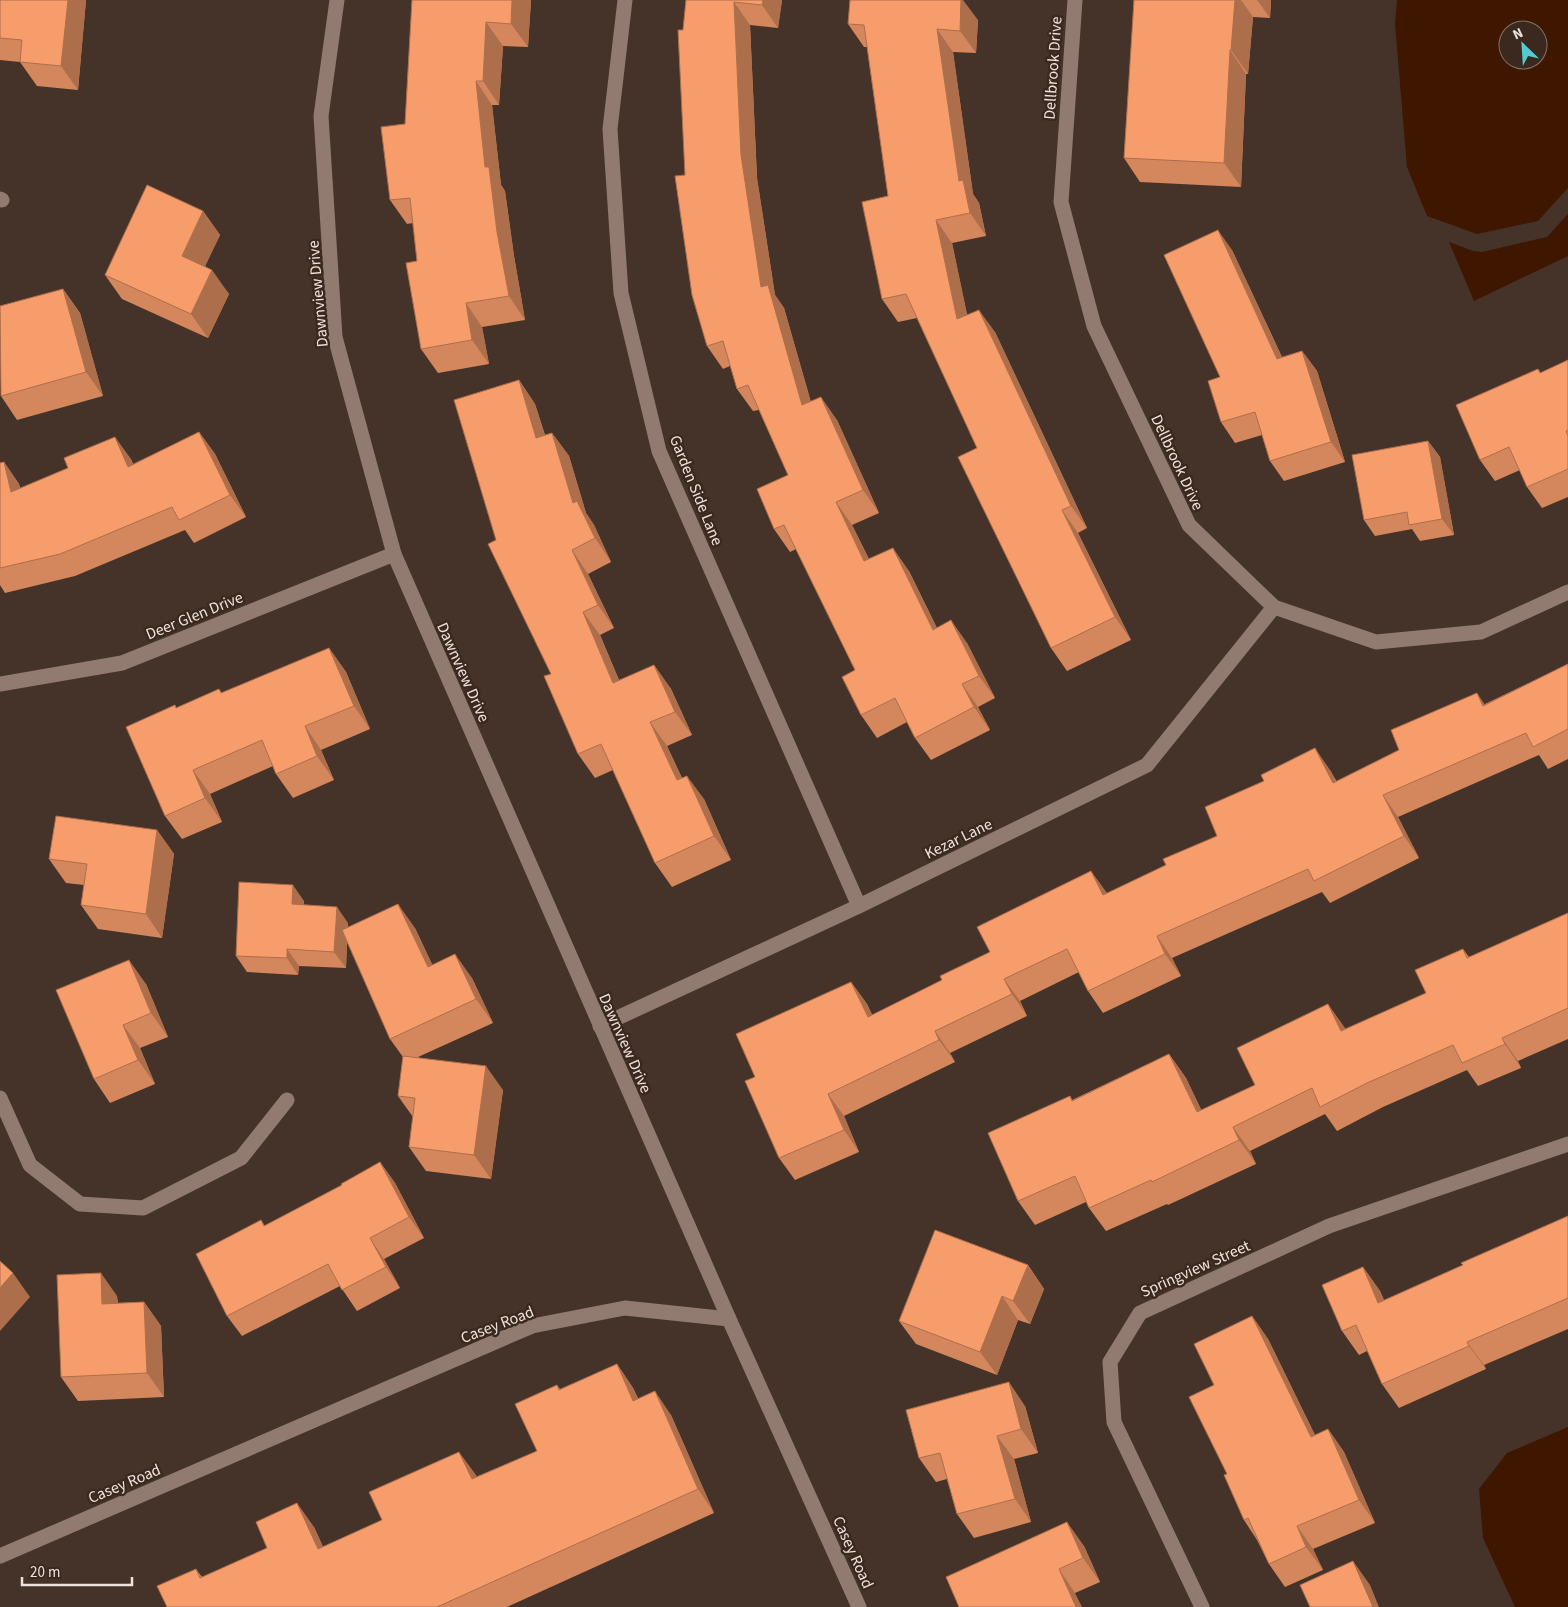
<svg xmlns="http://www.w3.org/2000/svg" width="1568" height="1607" font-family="'Source Sans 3',sans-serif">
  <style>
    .water { fill: #3f1600; fill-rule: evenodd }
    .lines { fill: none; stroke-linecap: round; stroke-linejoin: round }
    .minor { stroke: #917b70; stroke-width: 15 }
    .wall { fill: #d4875d }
    .shaded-wall { fill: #ad6e4c }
    .building { fill: #f79d6c; stroke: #ad6e4c }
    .labels { text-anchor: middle; stroke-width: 5; stroke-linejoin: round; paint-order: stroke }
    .street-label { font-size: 16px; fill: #efe2dc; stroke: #3b291f }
  </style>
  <rect width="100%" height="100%" fill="#453329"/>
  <!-- water -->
  <g class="water">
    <path d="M1397,0H1568V188L1538,221L1477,234L1427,216L1407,167L1395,24ZM1508,30H1538V60H1508Z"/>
    <path d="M1568,214V256L1474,301L1449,242L1473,251L1482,252L1547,237Z"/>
    <path d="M1568,1427V1607H1515L1483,1538L1479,1489L1507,1453Z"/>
  </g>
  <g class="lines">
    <!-- minor -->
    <g class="minor">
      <path d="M337,0L321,116L335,337L394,554L729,1319L859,1607"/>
      <path d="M625,0L610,129L621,293L659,451L859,906"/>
      <path d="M1075,0L1061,202L1094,326L1189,525L1274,607L1376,642L1481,632L1568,592"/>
      <path d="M0,199L2,200"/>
      <path d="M0,684L122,663L394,554"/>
      <path d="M600,1026L859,906L1147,765L1274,607"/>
      <path d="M0,1098L30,1165L80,1204L143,1208L241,1158L287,1100"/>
      <path d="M0,1556L532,1326L625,1308L729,1319"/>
      <path d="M1202,1607L1114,1422L1110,1362L1140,1313L1329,1226L1568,1144"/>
    </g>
  </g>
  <!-- wall -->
  <g class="wall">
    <path d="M0,0H86L78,90L37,86L20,62L0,60Z"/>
    <path d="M412,0H531L528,47L503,46L499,105H492L501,185L505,191L514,256L525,320L482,327L489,364L438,373L421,349L417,261L413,223L407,224L390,200L405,124Z"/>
    <path d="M686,0H782L778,28L750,25L757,178L775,295L784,308L811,402L837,420L879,513L852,525L869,559L909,571L937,628L967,643L995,698L978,707L990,730L931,760L915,738L907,722L877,738L861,715L855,670L796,549L790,552L774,529L788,475L759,410L753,411L737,389L730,366L723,369L707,346L685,175L683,30Z"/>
    <path d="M1134,0H1271L1270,18L1253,17L1248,74H1246L1241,187L1140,182L1124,158Z"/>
    <path d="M978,20L976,53L953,52L973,194L979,203L986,236L952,243L967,315L995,332L1087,528L1078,533L1131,640L1067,671L1051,648L977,448L917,318L898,322L882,299L888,196L867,47H864L848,24Z"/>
    <path d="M203,211L220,235L205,266L229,294L208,338L122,299L105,275Z"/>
    <path d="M1232,250L1282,357L1302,351L1317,371L1345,462L1284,481L1270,461L1262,435L1235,443L1221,422L1220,377Z"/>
    <path d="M63,289L80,313L103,396L17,420L1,396Z"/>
    <path d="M1568,360V497L1542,508L1527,487L1520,470L1495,481L1480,460L1538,369L1541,373Z"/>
    <path d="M519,380L535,404L545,435L552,433L569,456L586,513L594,525L611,562L588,574L614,628L600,635L619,680L654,665L671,689L692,735L667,746L682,778L704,799L731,860L672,887L655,863L613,770L595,778L578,754L551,674L496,540Z"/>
    <path d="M199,432L215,454L246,517L194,543L185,530L75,576L5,593L0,585V463L4,462L19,484L20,488L131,459L133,464Z"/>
    <path d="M1428,441L1440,457L1454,535L1420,541L1412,529L1375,536L1364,520Z"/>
    <path d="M329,648L346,672L370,729L321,750L334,780L293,798L276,774L273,766L210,794L222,822L182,839L165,816L177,708L219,689L222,693Z"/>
    <path d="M1568,664V759L1548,769L1539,755L1398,817L1419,858L1330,903L1322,892L1172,958L1181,976L1103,1013L1088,991L1079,972L1020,1001L1027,1016L950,1053L955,1062L844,1116L859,1152L795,1180L779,1158L755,1077L851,982L867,1004L872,1015L942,980L990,952L1166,865L1330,770L1337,782L1399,750L1485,704Z"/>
    <path d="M157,830L174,854L162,938L98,929L81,905L84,885L66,883L49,859Z"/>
    <path d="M304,901V905L348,923V927L415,928L432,965L472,978L493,1023L418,1057L503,1090L491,1179L426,1171L409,1147L413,1117L398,1096L403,1057L390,1039L347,942L346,968L299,966L298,975L247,972L236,956Z"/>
    <path d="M1568,913V1039L1518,1061L1521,1068L1478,1086L1467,1070L1383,1107L1337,1131L1325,1114L1250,1151L1256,1164L1168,1205L1167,1204L1106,1231L1089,1208L1086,1202L1035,1225L1018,1201L1070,1096L1072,1100L1169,1054L1186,1078L1201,1110L1255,1085L1345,1029L1426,993L1463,949L1469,957Z"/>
    <path d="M146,984L168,1037L140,1048L155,1084L110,1103L94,1079Z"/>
    <path d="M380,1162L395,1183L424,1238L384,1259L400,1288L357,1311L340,1286L242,1336L227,1316L261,1220L265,1226L342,1185Z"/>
    <path d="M1568,1216V1329L1484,1365L1486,1369L1399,1408L1382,1384L1367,1351L1359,1355L1342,1331L1363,1267L1380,1291L1384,1300L1463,1265Z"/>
    <path d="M1028,1265L1044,1289L1030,1324L1018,1320L997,1375L916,1344L899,1321Z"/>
    <path d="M117,1296L118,1303L144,1302L161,1326L164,1397L78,1401L61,1377Z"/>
    <path d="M1252,1316L1268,1339L1315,1435L1328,1429L1344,1452L1375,1523L1313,1549L1323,1570L1285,1587L1269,1564L1257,1540L1244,1520L1227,1474L1214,1385Z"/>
    <path d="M617,1364L633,1388L638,1398L671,1415L714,1513L507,1607H167L196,1569L202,1577L314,1527L323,1547L382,1520L476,1475V1477L537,1451L557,1385L560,1389Z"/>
    <path d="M1025,1406L1038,1453L1014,1459L1031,1522L974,1538L957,1514L947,1479L936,1482L919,1458Z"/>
    <path d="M1084,1546L1100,1582L1075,1593L959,1607Z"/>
  </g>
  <!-- shaded-wall -->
  <g class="shaded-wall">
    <path d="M68,0H86L78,90L61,66Z"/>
    <path d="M512,0H531L528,47L511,24Z"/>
    <path d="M763,0H782L778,28L762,5Z"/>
    <path d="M961,0H963L978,20L976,53L960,31Z"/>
    <path d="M1235,0H1241L1253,17L1248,74L1231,50Z"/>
    <path d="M1257,0H1271L1270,18Z"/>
    <path d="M734,2L750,25L757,178L775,295L784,308L818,428L802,405L761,287L741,155Z"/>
    <path d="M486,22L503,46L499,105L483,81Z"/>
    <path d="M937,29L953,52L973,194L979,203L986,236L970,213L959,181Z"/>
    <path d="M1230,50L1246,74L1241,187L1224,163Z"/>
    <path d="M476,81L492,105L501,185L505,191L514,256L525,320L509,296L485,167Z"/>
    <path d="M203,211L220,235L199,279L182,256Z"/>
    <path d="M936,220L952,243L973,342L957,319Z"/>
    <path d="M1218,230L1232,250L1292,379L1277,359Z"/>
    <path d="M212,270L229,294L208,338L191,314Z"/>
    <path d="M63,289L80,313L103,396L86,372Z"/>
    <path d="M466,303L482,327L489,364L472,340Z"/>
    <path d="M979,310L995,332L1087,528L1071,506Z"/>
    <path d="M1302,351L1317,371L1345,462L1331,442Z"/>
    <path d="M519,380L535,404L553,461L536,438Z"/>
    <path d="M821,397L837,420L879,513L863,490Z"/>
    <path d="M199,432L215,454L246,517L230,495Z"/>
    <path d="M552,433L569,456L586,513L594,525L611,562L595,538L573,503Z"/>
    <path d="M115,437L131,459L143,489L128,467Z"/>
    <path d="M1428,441L1440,457L1454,535L1442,519Z"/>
    <path d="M4,462L19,484L27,514L11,492Z"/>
    <path d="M836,502L852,525L881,584L864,561Z"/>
    <path d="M1062,510L1078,533L1131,640L1115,617Z"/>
    <path d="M893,548L909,571L949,653L933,630Z"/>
    <path d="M572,550L588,574L614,628L598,605Z"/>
    <path d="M583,612L600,635L630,706L613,683Z"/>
    <path d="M951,620L967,643L995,698L979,676Z"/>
    <path d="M329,648L346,672L370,729L354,706Z"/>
    <path d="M654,665L671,689L692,735L675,712Z"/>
    <path d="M962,684L978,707L990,730L974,707Z"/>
    <path d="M1477,693L1492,715L1483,706Z"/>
    <path d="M650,722L667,746L694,804L677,780Z"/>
    <path d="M305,726L321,750L334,780L317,756Z"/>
    <path d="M1315,748L1330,770L1348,805L1333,783Z"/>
    <path d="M193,770L210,794L222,822L205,798Z"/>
    <path d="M687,776L704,799L731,860L714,836Z"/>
    <path d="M1383,795L1398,817L1419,858L1404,836Z"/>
    <path d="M157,830L174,854L162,938L146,914Z"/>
    <path d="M1091,871L1107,893L1119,917L1103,895Z"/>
    <path d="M293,885L304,901L303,920L292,904Z"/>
    <path d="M398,904L415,928L445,991L428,967Z"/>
    <path d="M337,907L348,923L346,968L334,952Z"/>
    <path d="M1157,936L1172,958L1181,976L1165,954Z"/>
    <path d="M287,949L299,966L298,975L287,958Z"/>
    <path d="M455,954L472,978L493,1023L476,999Z"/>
    <path d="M129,960L146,984L168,1037L151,1013Z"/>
    <path d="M1004,979L1020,1001L1027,1016L1012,994Z"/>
    <path d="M851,982L867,1004L884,1039L868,1017Z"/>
    <path d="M1328,1004L1345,1028L1358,1055L1341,1031Z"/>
    <path d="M123,1025L140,1048L155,1084L138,1060Z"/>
    <path d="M935,1031L950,1053L955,1062L939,1040Z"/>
    <path d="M1502,1038L1518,1061L1521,1068L1505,1044Z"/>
    <path d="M1169,1054L1186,1078L1214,1136L1197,1112Z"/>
    <path d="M486,1066L503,1090L491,1179L474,1155Z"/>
    <path d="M828,1094L844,1116L859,1152L844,1130Z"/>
    <path d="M1233,1127L1250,1151L1256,1164L1239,1140Z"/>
    <path d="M380,1162L395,1183L424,1238L409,1217Z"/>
    <path d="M370,1238L384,1259L400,1288L386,1267Z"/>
    <path d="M1028,1265L1044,1289L1030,1324L1013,1301Z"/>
    <path d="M1363,1267L1380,1291L1395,1326L1378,1303Z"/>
    <path d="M13,1273L30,1297L0,1331V1288Z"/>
    <path d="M101,1273L117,1296L119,1328L102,1304Z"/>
    <path d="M1002,1296L1018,1320L997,1375L980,1352Z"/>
    <path d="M144,1302L161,1326L164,1397L147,1373Z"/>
    <path d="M1252,1316L1268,1339L1327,1460L1311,1437Z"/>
    <path d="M1467,1342L1484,1365L1486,1369L1469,1346Z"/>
    <path d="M617,1364L633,1388L650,1424L633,1401Z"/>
    <path d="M1009,1382L1025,1406L1038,1453L1021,1429Z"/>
    <path d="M655,1391L671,1415L714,1513L698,1489Z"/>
    <path d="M1328,1429L1344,1452L1375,1523L1359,1500Z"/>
    <path d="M997,1436L1014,1459L1031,1522L1015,1499Z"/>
    <path d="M459,1452L476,1475L488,1503L472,1479Z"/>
    <path d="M297,1503L314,1527L335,1573L318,1549Z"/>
    <path d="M1067,1522L1084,1546L1100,1582L1083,1558Z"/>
    <path d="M1297,1526L1313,1549L1323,1570L1306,1547Z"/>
    <path d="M1353,1561L1370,1585L1379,1607H1373Z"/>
    <path d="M1059,1569L1075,1593L1082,1607H1076Z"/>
  </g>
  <!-- building -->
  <g class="building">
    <path d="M0,0H68L61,66L20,62L22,40L0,38Z"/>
    <path d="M412,0H512L511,24L486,22L483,81H476L485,167H489L497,232L509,296L466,303L472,340L421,349L406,263L417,261L410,198L390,200L381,127L405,124Z"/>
    <path d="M686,0H763L762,5L734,2L741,155L761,287L768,285L802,405L821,397L863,490L836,502L864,561L893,548L933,630L951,620L979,676L962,684L974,707L915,738L895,698L861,715L842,677L855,670L784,525L774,529L757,489L788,475L748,385L737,389L723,341L707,346L692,295L675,176L685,175L678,30H683Z"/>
    <path d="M850,0H961L960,31L937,29L959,181L963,180L970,213L936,220L957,319L979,310L1071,506L1062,510L1115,617L1051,648L958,457L977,448L906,294L882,299L862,202L888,196L864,25L848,24Z"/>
    <path d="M1134,0H1235L1231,50H1230L1224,163L1124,158Z"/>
    <path d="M147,185L203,211L182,256L212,270L191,314L105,275Z"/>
    <path d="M1218,230L1277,359L1302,351L1331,442L1270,461L1255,412L1221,422L1208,381L1220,377L1164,255Z"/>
    <path d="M63,289L86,372L1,396L0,306Z"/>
    <path d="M1568,360V430L1566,431L1568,436V469L1527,487L1509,447L1480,460L1456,405L1538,369L1540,373Z"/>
    <path d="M519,380L536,438L552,433L573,503L577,501L595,538L572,550L598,605L583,612L613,683L654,665L675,712L650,722L677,780L687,776L714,836L655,863L601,744L578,754L544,676L551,674L488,544L496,540L454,400Z"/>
    <path d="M199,432L230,495L179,520L172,507L60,554L0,568V463L4,462L11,492L68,468L64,458L115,437L128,467Z"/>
    <path d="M1428,441L1442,519L1409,525L1407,512L1364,520L1352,455Z"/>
    <path d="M329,648L354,706L305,726L317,756L276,774L262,740L193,770L205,798L165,816L126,727L175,705L176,708L219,689L221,693Z"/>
    <path d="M1568,664V729L1533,747L1526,733L1383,795L1404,836L1314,881L1308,869L1157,936L1165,954L1088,991L1067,949L1004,979L1012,994L935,1031L939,1040L828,1094L844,1130L779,1158L745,1081L755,1077L736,1034L851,982L868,1017L942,980L940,976L990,952L977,927L1091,871L1103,895L1166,865L1163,859L1217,836L1205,807L1264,781L1261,775L1315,748L1333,783L1399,750L1391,730L1477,693L1483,706Z"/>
    <path d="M56,816L157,830L146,914L81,905L87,864L49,859Z"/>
    <path d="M239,882L293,885L292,904L337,907L334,952L287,949V958L236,956Z"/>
    <path d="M398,904L428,967L455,954L476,999L390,1039L342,930Z"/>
    <path d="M1568,913V1008L1502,1038L1505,1044L1462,1063L1453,1045L1367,1083L1320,1107L1312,1088L1233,1127L1239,1140L1152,1182L1151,1180L1089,1208L1075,1176L1018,1201L988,1133L1070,1096L1072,1101L1169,1054L1197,1112L1255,1085L1237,1048L1328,1004L1341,1031L1426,993L1415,970L1463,949L1467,958Z"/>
    <path d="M129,960L151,1013L123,1025L138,1060L94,1079L56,990Z"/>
    <path d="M403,1056L486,1066L474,1155L409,1147L415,1098L398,1096Z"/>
    <path d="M380,1162L409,1217L370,1238L386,1267L342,1290L328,1264L227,1316L196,1254L261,1220L264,1226L342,1185L341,1184Z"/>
    <path d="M1568,1216V1298L1467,1342L1469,1346L1382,1384L1356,1325L1342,1331L1322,1285L1363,1267L1378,1303L1463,1265L1461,1263Z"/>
    <path d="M935,1230L1028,1265L1013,1301L1002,1296L980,1352L899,1321Z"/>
    <path d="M0,1261L13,1273L0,1288Z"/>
    <path d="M101,1273L102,1304L144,1302L147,1373L61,1377L57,1275Z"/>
    <path d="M1252,1316L1311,1437L1328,1429L1359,1500L1297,1526L1306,1547L1269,1564L1248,1518L1244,1520L1224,1475L1227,1474L1189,1397L1214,1385L1194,1344Z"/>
    <path d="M617,1364L633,1401L655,1391L698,1489L437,1607H167L157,1586L196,1569L200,1578L267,1548L256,1522L297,1503L318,1549L382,1520L369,1492L459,1452L472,1479L537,1451L515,1404L557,1385L559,1390Z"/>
    <path d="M1009,1382L1021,1429L997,1436L1015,1499L957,1514L940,1453L919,1458L906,1410Z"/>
    <path d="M1067,1522L1083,1558L1059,1569L1076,1607H959L946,1577Z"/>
    <path d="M1353,1561L1373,1607H1310L1300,1585Z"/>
  </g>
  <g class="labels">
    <!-- street labels -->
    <g class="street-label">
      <text transform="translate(1052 68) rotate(-86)" y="6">Dellbrook Drive</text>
      <text transform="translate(317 294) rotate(-95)" y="6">Dawnview Drive</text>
      <text transform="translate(1178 462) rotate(65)" y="6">Dellbrook Drive</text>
      <text transform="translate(697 490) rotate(68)" y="6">Garden Side Lane</text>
      <text transform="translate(194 615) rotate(-22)" y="6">Deer Glen Drive</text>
      <text transform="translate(464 672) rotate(66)" y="6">Dawnview Drive</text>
      <text transform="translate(958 838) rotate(-26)" y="6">Kezar Lane</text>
      <text transform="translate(626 1043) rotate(66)" y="6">Dawnview Drive</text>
      <text transform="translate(1195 1268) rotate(-24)" y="6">Springview Street</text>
      <text transform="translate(497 1324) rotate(-21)" y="6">Casey Road</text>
      <text transform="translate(124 1483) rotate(-23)" y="6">Casey Road</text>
      <text transform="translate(854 1552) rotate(66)" y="6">Casey Road</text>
    </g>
  </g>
  <!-- north arrow -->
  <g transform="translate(1523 45) rotate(335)"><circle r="24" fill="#3b291f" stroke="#83736b"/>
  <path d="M0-4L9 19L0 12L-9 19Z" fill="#51ccd1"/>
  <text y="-8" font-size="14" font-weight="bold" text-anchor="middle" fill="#efe2dc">N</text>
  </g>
  <!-- scale -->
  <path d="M22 1577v8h110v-8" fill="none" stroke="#efe2dc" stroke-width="2.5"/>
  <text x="30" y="1577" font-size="15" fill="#efe2dc" stroke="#3b291f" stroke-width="4" paint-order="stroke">20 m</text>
</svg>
